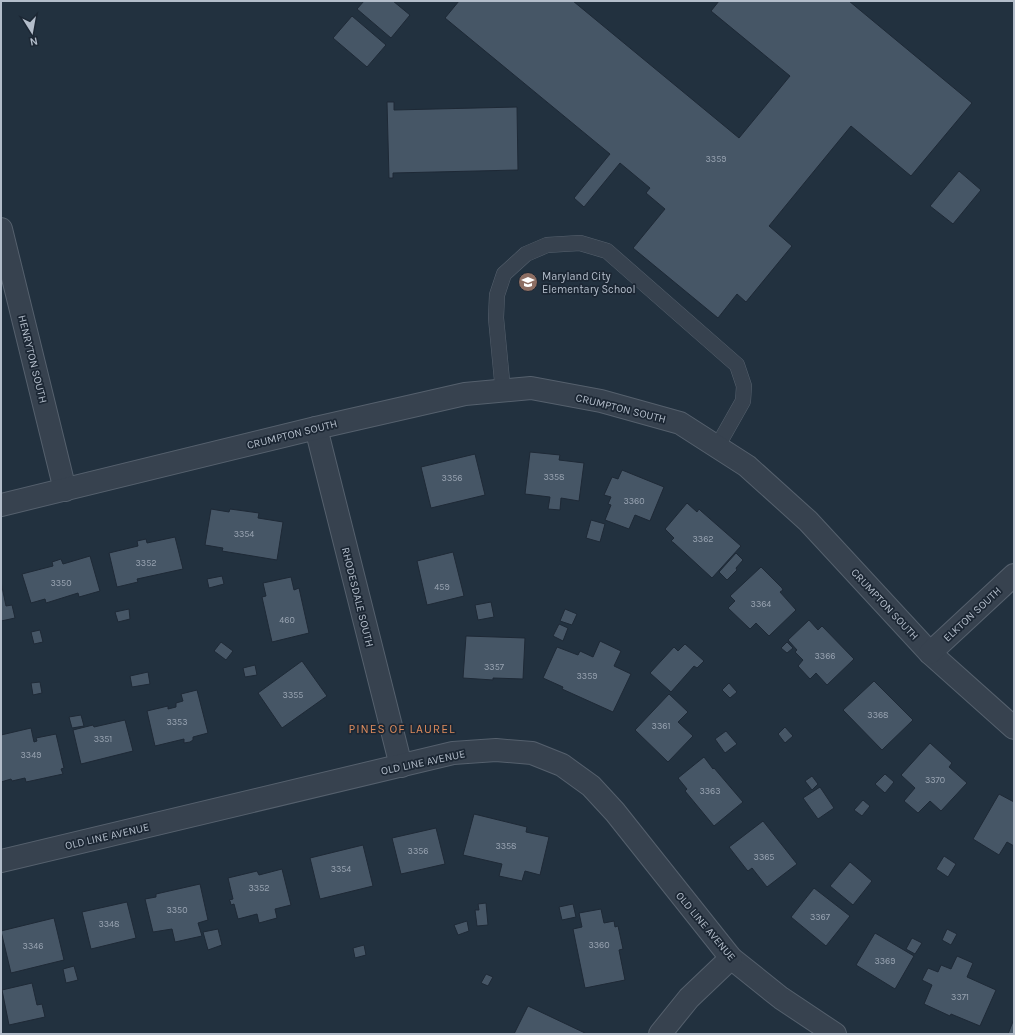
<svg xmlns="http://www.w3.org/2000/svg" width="1015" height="1035" font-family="Karla,sans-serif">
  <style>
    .building { fill: #465666; stroke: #1e2936 }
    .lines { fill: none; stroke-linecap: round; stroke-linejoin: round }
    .lane-casing { stroke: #55606d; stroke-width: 16 }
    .street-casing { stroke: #55606d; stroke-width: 24 }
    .lane { stroke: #37424f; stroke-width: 15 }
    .street { stroke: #37424f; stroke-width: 22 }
    .labels { text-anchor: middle; stroke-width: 3.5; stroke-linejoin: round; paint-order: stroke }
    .number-label { font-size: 9px; fill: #98a3b1 }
    .poi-label { font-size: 11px; fill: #b3bdca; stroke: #1c2734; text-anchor: start }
    .street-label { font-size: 11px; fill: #b3bdca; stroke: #1c2734 }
    .neighbourhood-label { font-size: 12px; letter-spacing: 1px; fill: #dc8b5c; stroke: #1c2734 }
  </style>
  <rect width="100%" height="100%" fill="#22313f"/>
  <!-- building -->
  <g class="building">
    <path d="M364,1H393L410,15L391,38L357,9Z"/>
    <path d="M459,1H573L739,138L790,76L711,11L719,1H849L972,103L911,176L851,126L769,226L792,246L746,302L737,294L718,318L633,248L665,209L646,193L650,188L620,163L584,207L574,198L610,154L445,18Z"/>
    <path d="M352,16L386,45L367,67L333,38Z"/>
    <path d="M387,102H394V110L517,107L518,170L393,173V178H389Z"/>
    <path d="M959,171L981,190L953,224L930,206Z"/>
    <path d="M530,452L560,455L559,460L584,463L579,501L561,498L560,510L548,509L550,497L525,494Z"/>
    <path d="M475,454L485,495L431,508L421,467Z"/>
    <path d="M622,470L664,487L650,521L635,515L629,529L605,520L611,505L608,504L611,497L604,495L612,477L618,479Z"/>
    <path d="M687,503L697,512L699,509L701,511L741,546L712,578L674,543L671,541L674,538L665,529Z"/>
    <path d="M211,509L229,512L230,509L259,513L258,518L283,522L277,560L222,551L223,548L205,545Z"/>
    <path d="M591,520L605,524L600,542L586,538Z"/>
    <path d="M175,537L183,569L137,579L138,582L117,587L109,553L138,546L137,541L146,539L147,543Z"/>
    <path d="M453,552L464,596L427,605L417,561Z"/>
    <path d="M736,553L743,560L736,568L737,570L727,580L719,572Z"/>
    <path d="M90,556L100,591L79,597L78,593L46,603L45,599L31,603L22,574L53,566L52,562L61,559L63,564Z"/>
    <path d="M761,567L782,588L783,590L780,592L796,610L769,636L756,623L750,629L728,608L735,601L730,596Z"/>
    <path d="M222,576L224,584L209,588L207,579Z"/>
    <path d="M291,577L294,590L299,588L309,633L272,642L262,597L266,596L263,583Z"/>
    <path d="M1,582L6,606L12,605L15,618L1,621Z"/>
    <path d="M491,602L494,617L478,620L475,605Z"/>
    <path d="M129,609L130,619L118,622L115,612Z"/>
    <path d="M565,609L577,614L572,625L560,621Z"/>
    <path d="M809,620L818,630L822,626L854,659L827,685L816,673L810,679L798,666L803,660L795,652L797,650L788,640Z"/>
    <path d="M559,624L568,628L563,641L553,636Z"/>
    <path d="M40,630L43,642L34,644L31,632Z"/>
    <path d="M466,636L525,638L523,679L493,678V680L463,678Z"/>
    <path d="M600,641L621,651L614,666L631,674L613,712L562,689L563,687L543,678L557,647L578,655L580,651L593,657Z"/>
    <path d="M221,642L233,651L226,660L214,651Z"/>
    <path d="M787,642L793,648L787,653L781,648Z"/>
    <path d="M685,644L704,661L697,668L694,666L671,692L650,673L674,647L678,651Z"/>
    <path d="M302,661L327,696L282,728L258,693Z"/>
    <path d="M255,665L257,675L245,677L243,668Z"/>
    <path d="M148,672L150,684L132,687L130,676Z"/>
    <path d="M874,681L913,720L882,750L843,710Z"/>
    <path d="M40,682L42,693L33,695L31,683Z"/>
    <path d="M729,683L737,692L730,698L722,690Z"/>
    <path d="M197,690L208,733L193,737V740L190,742L184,743V739L155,746L147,711L168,706V709L176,707V703L183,701L181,694Z"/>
    <path d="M669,694L688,712L678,722L693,736L668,762L635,730Z"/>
    <path d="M81,715L84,726L72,728L69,717Z"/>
    <path d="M125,720L133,751L81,764L73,730L93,725L94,727Z"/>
    <path d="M785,727L793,736L785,743L778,734Z"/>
    <path d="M31,728L34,742L37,741L36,738L56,734L64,768L61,769L63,774L26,782L25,778L12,781L11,779L1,782V735Z"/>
    <path d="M726,731L737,744L725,753L715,739Z"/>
    <path d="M930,743L952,763L949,767L967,783L941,811L930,801L918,813L904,801L915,788L901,775Z"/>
    <path d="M704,757L713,769L714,768L743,802L714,826L685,791L687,789L678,778Z"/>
    <path d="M885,774L894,782L885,793L875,784Z"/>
    <path d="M812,776L818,784L812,790L805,781Z"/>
    <path d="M820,787L834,808L818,819L803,798Z"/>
    <path d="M999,794L1014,802V846L1007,842L999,855L973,839Z"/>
    <path d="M863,800L870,806L862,816L854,810Z"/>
    <path d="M474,814L527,827L526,832L549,837L540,875L525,871L522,881L499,876L502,864L463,855Z"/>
    <path d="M763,821L797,864L767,887L752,868L748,871L747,870L729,847Z"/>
    <path d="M436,828L445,864L401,874L392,838Z"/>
    <path d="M363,845L373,886L320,899L310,858Z"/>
    <path d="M944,856L956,864L948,877L936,869Z"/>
    <path d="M850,862L872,881L853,905L830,886Z"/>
    <path d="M282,869L291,905L275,909L277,918L259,923L257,914L238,919L234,904L231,905L230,901L229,900L233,899L228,878L257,871L259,875Z"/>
    <path d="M200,884L208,920L198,923L202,936L175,942L172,929L153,932L145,899L156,897V894Z"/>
    <path d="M814,888L850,916L826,946L791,917Z"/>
    <path d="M127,902L136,938L91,949L82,912Z"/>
    <path d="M486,903L488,925L477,926L475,910H479L478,904Z"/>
    <path d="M573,904L576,917L562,920L559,907Z"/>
    <path d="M601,909L604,923L614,921L615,927L618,926L623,949L619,950L625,980L585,988L573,929L582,927L579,913Z"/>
    <path d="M54,918L64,960L11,973L1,931Z"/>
    <path d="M467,921L469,931L458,935L454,925Z"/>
    <path d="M218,929L222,945L208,950L203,932Z"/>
    <path d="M947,929L957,934L951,945L942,940Z"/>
    <path d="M875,933L914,956L895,989L856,965Z"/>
    <path d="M912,938L922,943L915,954L906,949Z"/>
    <path d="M364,945L366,955L355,958L353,948Z"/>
    <path d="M957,956L973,963L967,977L996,990L980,1026L951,1014L950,1016L924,1004L932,985L922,980L928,968L938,972L941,965L951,969Z"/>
    <path d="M74,966L78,980L66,983L63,969Z"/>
    <path d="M486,974L493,977L488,986L481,983Z"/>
    <path d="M32,983L37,1005L42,1004L45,1017L9,1025L2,990Z"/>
    <path d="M528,1006L585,1033L584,1034H514Z"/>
    <path d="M1014,1019V1034H1008Z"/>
  </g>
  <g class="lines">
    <!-- lane casing -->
    <g class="lane-casing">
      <path id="lane" d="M503,391L496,318L497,295L504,274L526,254L547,245L580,243L607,251L737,365L744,386L743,401L717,447"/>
    </g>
    <!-- street casing -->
    <g class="street-casing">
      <g id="street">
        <path d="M1,229L65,490"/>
        <path d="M316,428L401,766"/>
        <path d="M1,505L316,428L465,394L531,388L601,401L680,423L747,466L808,521L930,653L1014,728"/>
        <path d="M930,653L1014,575"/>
        <path d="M1,861L453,753L496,750L532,753L562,765L591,786L615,812L731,958L781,998L835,1034"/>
        <path d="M660,1034L689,998L731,958"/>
      </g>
    </g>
    <!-- lane -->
    <use href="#lane" class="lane"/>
    <!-- street -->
    <use href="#street" class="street"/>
  </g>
  <!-- icons -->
  <defs>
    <g id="school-disc" transform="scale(1)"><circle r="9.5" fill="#8d6e63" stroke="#1c2734"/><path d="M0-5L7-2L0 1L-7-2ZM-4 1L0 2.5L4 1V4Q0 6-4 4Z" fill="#fff"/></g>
  </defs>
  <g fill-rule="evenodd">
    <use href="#school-disc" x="528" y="282"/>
  </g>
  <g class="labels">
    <!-- number labels -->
    <g class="number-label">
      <text x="716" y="162">3359</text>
      <text x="554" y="480">3358</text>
      <text x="452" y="481">3356</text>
      <text x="634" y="504">3360</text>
      <text x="244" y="537">3354</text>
      <text x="703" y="542">3362</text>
      <text x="146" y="566">3352</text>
      <text x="61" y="586">3350</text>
      <text x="442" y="590">459</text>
      <text x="761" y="607">3364</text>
      <text x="287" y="623">460</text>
      <text x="825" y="659">3366</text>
      <text x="494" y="670">3357</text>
      <text x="587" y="679">3359</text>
      <text x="293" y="698">3355</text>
      <text x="878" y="718">3368</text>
      <text x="177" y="725">3353</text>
      <text x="661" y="729">3361</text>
      <text x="103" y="742">3351</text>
      <text x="31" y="758">3349</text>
      <text x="935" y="783">3370</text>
      <text x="710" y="794">3363</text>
      <text x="506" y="849">3358</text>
      <text x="418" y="854">3356</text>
      <text x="764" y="860">3365</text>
      <text x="341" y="872">3354</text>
      <text x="259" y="891">3352</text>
      <text x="177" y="913">3350</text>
      <text x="820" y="920">3367</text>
      <text x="109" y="927">3348</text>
      <text x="599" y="948">3360</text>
      <text x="33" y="949">3346</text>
      <text x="885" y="964">3369</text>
      <text x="960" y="1000">3371</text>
    </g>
    <!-- poi labels -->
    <g class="poi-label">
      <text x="542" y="280">Maryland City<tspan x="542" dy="13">Elementary School</tspan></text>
    </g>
    <!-- street labels -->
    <g class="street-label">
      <text transform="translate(33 359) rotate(76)" y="4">HENRYTON SOUTH</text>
      <text transform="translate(621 408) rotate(14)" y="4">CRUMPTON SOUTH</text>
      <text transform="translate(292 434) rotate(-14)" y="4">CRUMPTON SOUTH</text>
      <text transform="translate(358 597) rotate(76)" y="4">RHODESDALE SOUTH</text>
      <text transform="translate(885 604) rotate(47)" y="4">CRUMPTON SOUTH</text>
      <text transform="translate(972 614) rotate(-43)" y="4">ELKTON SOUTH</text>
      <text transform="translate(423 762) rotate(-12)" y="4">OLD LINE AVENUE</text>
      <text transform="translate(107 836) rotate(-13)" y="4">OLD LINE AVENUE</text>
      <text transform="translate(706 926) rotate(50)" y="4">OLD LINE AVENUE</text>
    </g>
    <!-- neighbourhood labels -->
    <g class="neighbourhood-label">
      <text x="402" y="733">PINES OF LAUREL</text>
    </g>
  </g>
  <!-- border -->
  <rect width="1015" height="1035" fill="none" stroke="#b3bdca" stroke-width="4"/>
  <!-- north arrow -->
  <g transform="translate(32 32) rotate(169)" stroke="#1c2734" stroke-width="3" paint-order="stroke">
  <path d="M0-3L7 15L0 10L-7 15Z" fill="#b3bdca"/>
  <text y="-6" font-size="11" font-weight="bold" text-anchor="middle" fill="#b3bdca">N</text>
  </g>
</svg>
